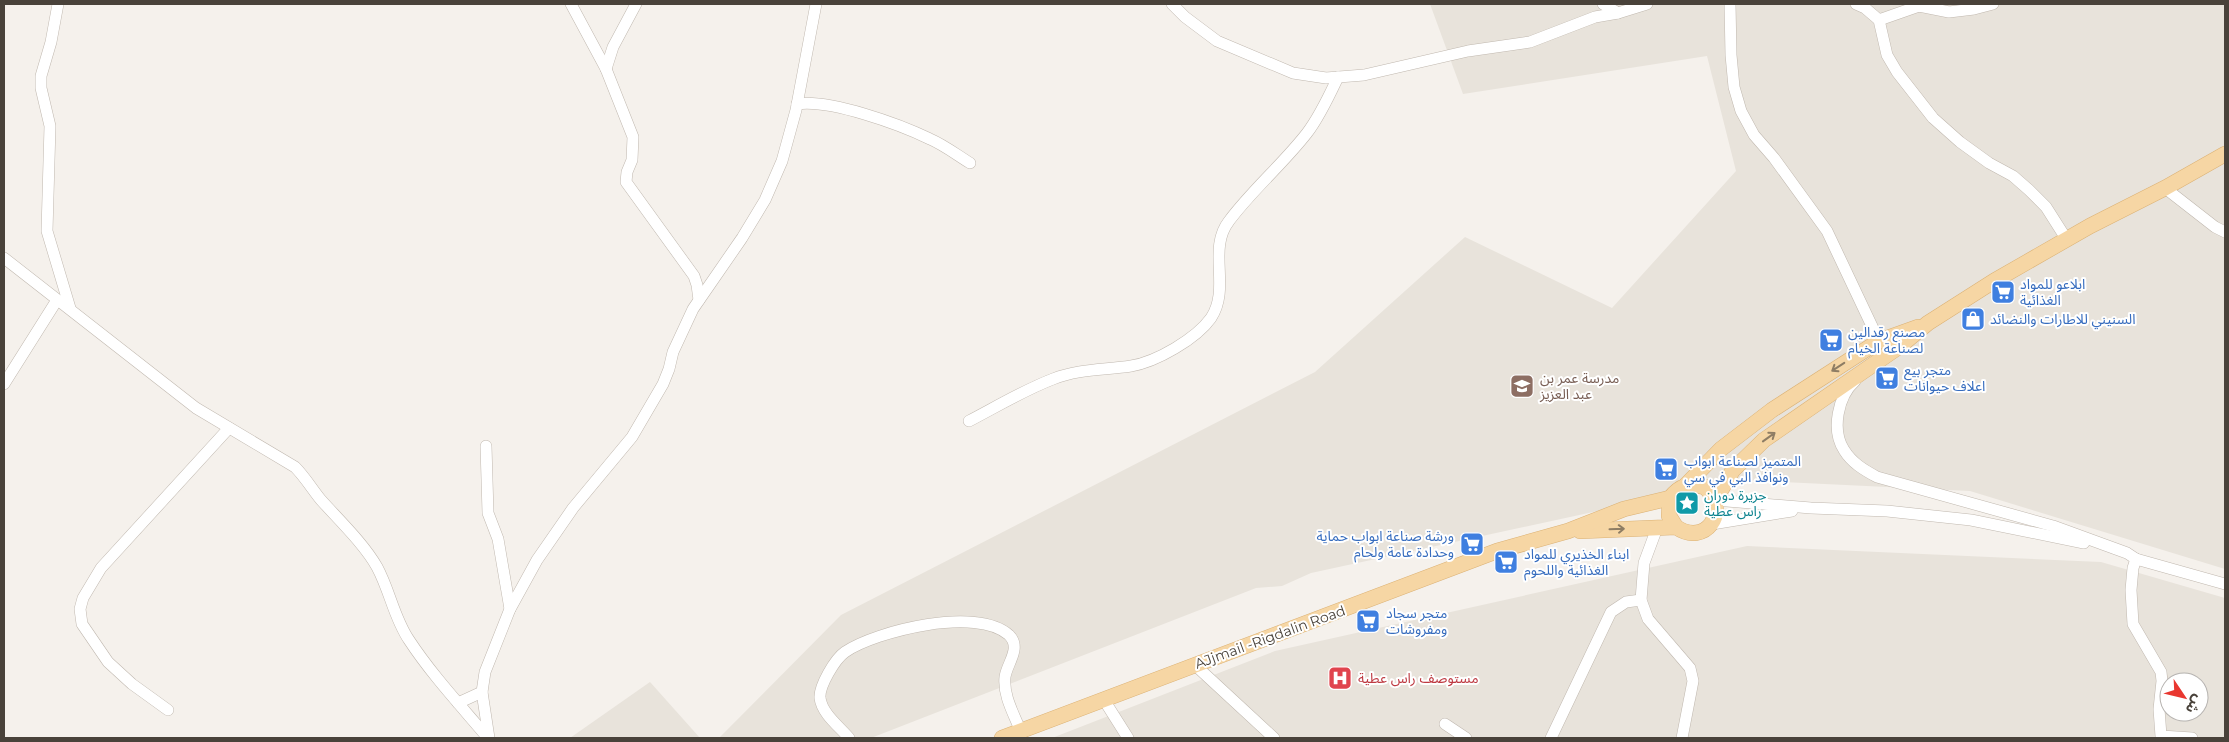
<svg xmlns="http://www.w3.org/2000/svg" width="2229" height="742" font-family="Montserrat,'Noto Sans Arabic',sans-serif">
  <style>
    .residential { fill: #e8e3db; fill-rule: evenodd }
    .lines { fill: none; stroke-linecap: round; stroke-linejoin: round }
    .minor-casing { stroke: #c0b8af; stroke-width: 12 }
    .major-casing { stroke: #dbb174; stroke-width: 16 }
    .minor { stroke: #fff; stroke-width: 11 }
    .major { stroke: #f6d6a4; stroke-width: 15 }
    .oneway { stroke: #8e7d64 }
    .labels { text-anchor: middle; stroke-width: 4; stroke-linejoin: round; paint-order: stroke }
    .shop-label { font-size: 14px; fill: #366cbe; stroke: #fff; text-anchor: start }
    .education-label { font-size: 14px; fill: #785e54; stroke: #fff; text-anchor: start }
    .culture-label { font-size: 14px; fill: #0d838f; stroke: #fff; text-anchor: start }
    .street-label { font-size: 14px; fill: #49423a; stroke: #fff }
    .health-label { font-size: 14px; fill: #be3a42; stroke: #fff; text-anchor: start }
  </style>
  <rect width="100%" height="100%" fill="#f5f1ec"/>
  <!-- residential -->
  <g class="residential">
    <path d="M1430,4H2225V569L1970,491L1741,480L1311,573L1282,586L1256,588L871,738H719L841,615L1315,372L1465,237L1612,308L1736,171L1707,56L1463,94Z"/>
    <path d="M1747,546L2101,562L2225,598V738H1052L1275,651ZM2169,682H2199V712H2169Z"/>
    <path d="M650,682L700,738H570Z"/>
  </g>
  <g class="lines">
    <!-- minor casing -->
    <g class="minor-casing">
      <g id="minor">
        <path d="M58,4L51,42L41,76V88L50,126L47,231L70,308"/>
        <path d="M571,4L606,69L633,137L632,160L627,172L626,182L694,276L697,285L699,300"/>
        <path d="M1172,4L1185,17L1217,41L1293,73L1326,78L1364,75L1468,51L1530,42L1595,17L1618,13L1647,4"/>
        <path d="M1603,4L1618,13"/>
        <path d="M1730,4L1731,55L1734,87L1741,111L1754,135L1774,158L1827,231L1879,341L1887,343"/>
        <path d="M1856,4L1865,8L1879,20L1887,55L1897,72L1933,118L1960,142L1989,163L2013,176L2029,190L2046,207L2067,240"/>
        <path d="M1879,20L1919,6L1949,12L1974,9L1993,4"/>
        <path d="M606,69L613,47L636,4"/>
        <path d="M797,104C830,99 899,124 930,139C944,145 957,155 970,163"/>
        <path d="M2165,188L2215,227L2225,232"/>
        <path d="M4,258L196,408L295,467C305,477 312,489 321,500C339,520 364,544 377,567C390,591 394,618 409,640C432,675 461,706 488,738"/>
        <path d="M1855,381C1838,396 1831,430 1844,450C1852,463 1864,470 1877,477L2053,526L2127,553L2136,559L2225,584"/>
        <path d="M4,384L57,300"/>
        <path d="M969,421C996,407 1024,390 1053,379C1078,369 1105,370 1131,366C1156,362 1196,339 1211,318C1231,288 1207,249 1229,221C1252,190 1283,164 1307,133C1320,116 1329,96 1338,77"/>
        <path d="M486,446L488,513L498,539L510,609"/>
        <path d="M1715,500L1811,508L1887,511L1971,520L2084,543"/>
        <path d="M1712,524L1792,511"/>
        <path d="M1657,528L1644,563L1641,600L1648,619L1690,668L1693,681L1682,738"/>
        <path d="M2136,559L2133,568L2131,590L2133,624L2161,672L2162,681L2159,709L2161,736L2192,738"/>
        <path d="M1195,665L1274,738"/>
        <path d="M1104,700L1128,738"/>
        <path d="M458,703L482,692"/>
        <path d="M168,710L132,684L108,662L82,624L80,609L83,598L101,568L229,428"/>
        <path d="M1445,724L1466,738"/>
        <path d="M489,738L482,692L485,672L510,609L537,560L573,508L632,437L663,384L669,369L673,352L693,309L742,238L765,200L782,161L796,110L816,4"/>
        <path d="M849,738C840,727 822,714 820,698C819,686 835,659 845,652C876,631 977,606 1009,635C1022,648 1007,663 1005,677C1003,696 1014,714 1021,732"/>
        <path d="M1551,738L1611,612L1626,602L1641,600"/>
      </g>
    </g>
    <!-- major casing -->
    <g class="major-casing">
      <g id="major">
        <path d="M1685,486L1721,449L1772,410L1879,341L1918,327"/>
        <path d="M1715,500L1733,470L1764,440L1900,346L1928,323L1994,281L2090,226L2165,188L2225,154"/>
        <path d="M1580,531L1676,527C1705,547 1731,512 1705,487C1690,483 1680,485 1670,498L1669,516L1676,527"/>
        <path d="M1002,738L1497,551L1568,531L1624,509L1670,498"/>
      </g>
    </g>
    <!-- minor -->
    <use href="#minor" class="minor"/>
    <!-- major -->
    <use href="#major" class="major"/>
  </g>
  <!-- one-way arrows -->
  <defs><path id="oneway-shaft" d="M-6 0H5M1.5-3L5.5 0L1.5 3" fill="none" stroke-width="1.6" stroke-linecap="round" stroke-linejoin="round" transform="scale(1.25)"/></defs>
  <g class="oneway">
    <use href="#oneway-shaft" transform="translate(1838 367) rotate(147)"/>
    <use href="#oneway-shaft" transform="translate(1769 437) rotate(-36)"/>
    <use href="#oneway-shaft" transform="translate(1617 529) rotate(-2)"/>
  </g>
  <!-- icons -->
  <defs>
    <g id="supermarket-square" transform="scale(1.25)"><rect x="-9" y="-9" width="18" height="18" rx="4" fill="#3f7fe0" stroke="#fff"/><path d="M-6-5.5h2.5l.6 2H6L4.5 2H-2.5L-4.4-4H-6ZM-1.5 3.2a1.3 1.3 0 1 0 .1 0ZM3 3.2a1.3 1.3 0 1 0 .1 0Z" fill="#fff"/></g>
    <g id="shop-square" transform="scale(1.25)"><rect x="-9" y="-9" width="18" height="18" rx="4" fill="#3f7fe0" stroke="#fff"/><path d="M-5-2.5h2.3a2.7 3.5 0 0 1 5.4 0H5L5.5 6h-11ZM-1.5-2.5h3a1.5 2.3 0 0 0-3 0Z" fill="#fff"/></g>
    <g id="school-square" transform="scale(1.25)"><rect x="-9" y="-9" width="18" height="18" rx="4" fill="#8d6e63" stroke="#fff"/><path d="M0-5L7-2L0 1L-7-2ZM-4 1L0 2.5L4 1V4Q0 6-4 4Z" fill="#fff"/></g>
    <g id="sight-square" transform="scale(1.25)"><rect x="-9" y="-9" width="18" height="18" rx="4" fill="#0f9aa8" stroke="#fff"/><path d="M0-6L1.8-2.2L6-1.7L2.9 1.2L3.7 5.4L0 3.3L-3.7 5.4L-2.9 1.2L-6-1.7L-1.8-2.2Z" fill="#fff"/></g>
    <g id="hospital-square" transform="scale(1.25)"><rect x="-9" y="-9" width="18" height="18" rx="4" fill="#e0444e" stroke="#fff"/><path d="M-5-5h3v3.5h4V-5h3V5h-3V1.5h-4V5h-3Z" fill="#fff"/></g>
  </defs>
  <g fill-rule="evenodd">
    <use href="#supermarket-square" x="2003" y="292"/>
    <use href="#shop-square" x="1973" y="319"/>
    <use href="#supermarket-square" x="1831" y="340"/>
    <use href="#supermarket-square" x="1887" y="378"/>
    <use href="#school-square" x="1522" y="386"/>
    <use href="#supermarket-square" x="1666" y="469"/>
    <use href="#sight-square" x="1687" y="503"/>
    <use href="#supermarket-square" x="1472" y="544"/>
    <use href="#supermarket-square" x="1506" y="562"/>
    <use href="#supermarket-square" x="1368" y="621"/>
    <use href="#hospital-square" x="1340" y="678"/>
  </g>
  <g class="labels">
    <!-- shop labels -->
    <g class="shop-label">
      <text x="2020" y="289">ابلاعو للمواد<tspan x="2020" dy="16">الغذائية</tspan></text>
      <text x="1990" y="324">السنيني للاطارات والنضائد</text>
      <text x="1848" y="337">مصنع رقدالين<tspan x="1848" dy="16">لصناعة الخيام</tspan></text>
      <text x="1904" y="375">متجر بيع<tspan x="1904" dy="16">اعلاف حيوانات</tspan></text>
      <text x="1684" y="466">المتميز لصناعة ابواب<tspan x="1684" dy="16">ونوافذ البي في سي</tspan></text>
      <text x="1454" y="541" text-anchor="end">ورشة صناعة ابواب حماية<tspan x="1454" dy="16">وحدادة عامة ولحام</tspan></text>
      <text x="1524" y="559">ابناء الخذيري للمواد<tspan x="1524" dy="16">الغذائية واللحوم</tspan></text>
      <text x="1386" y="618">متجر سجاد<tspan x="1386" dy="16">ومفروشات</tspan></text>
    </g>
    <!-- education labels -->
    <g class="education-label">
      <text x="1540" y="383">مدرسة عمر بن<tspan x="1540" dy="16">عبد العزيز</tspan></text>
    </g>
    <!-- culture labels -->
    <g class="culture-label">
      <text x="1704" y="500">جزيرة دوران<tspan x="1704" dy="16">راس عطية</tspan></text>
    </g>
    <!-- street labels -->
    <g class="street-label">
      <text transform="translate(1270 637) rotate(-20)" y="5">AJjmail -Rigdalin Road</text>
    </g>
    <!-- health labels -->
    <g class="health-label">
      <text x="1358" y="683">مستوصف راس عطية</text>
    </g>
  </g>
  <!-- border -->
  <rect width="2229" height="742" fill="none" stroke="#49423a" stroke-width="10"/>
  <!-- north arrow -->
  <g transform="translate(2184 697) rotate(125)"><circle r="24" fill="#ffffff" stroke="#b6b3b0"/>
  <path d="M0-4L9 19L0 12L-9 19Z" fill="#e93730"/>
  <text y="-8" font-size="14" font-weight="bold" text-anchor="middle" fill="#49423a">ش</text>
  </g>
</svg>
